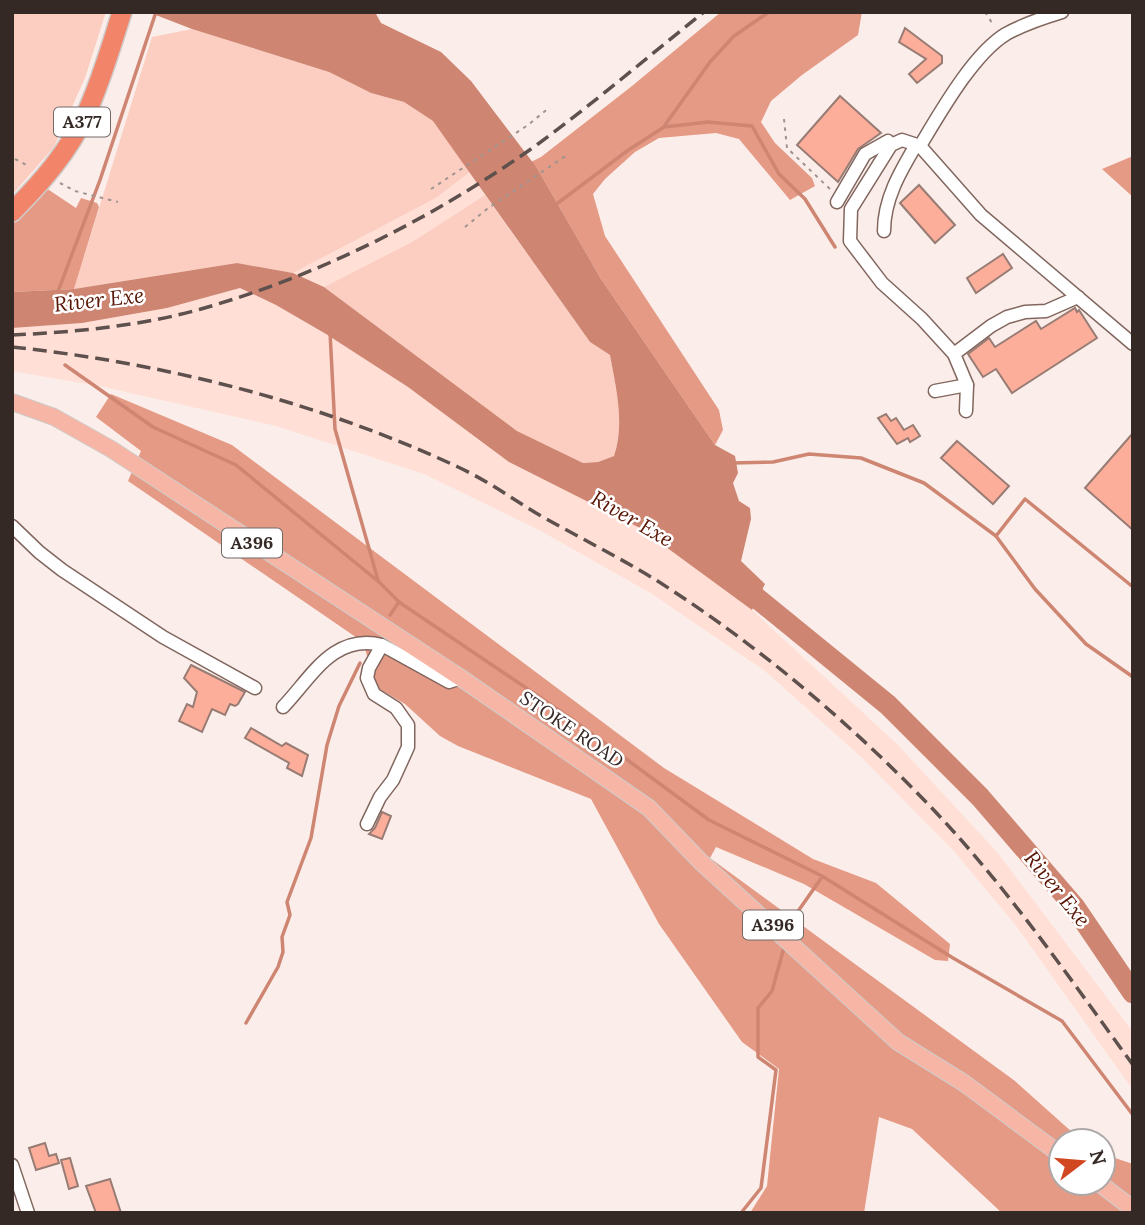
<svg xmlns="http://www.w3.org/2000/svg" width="1145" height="1225" font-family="Lora,serif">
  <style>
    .built { fill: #ffdfd6 }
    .green { fill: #fccec1 }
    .forest { fill: #e59a85 }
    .water { fill: #ce8571 }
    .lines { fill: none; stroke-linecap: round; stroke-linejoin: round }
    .stream { stroke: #ce8571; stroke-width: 3.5 }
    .river { stroke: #ce8571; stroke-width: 21 }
    .building { fill: #fcae9a; stroke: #987c74; stroke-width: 2 }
    .minor-casing { stroke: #81665e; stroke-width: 15 }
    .major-casing { stroke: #cfcccb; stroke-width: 18 }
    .highway-casing { stroke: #cfcccb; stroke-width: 22 }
    .path { stroke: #a09490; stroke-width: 2; stroke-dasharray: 3.5 5; stroke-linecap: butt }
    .minor { stroke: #fff; stroke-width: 12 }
    .major { stroke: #f7b6a5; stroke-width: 16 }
    .highway { stroke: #f28569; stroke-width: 19 }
    .rail { stroke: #5d504d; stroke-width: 3.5; stroke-dasharray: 14 7; stroke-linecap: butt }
    .labels { text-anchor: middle; stroke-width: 5; stroke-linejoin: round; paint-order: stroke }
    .shield { fill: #fff; stroke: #726967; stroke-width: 2 }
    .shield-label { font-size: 18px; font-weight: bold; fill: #352926 }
    .street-label { font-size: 19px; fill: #352926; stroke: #fff }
    .water-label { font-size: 21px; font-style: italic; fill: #5a1705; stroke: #fff }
  </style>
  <rect width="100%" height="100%" fill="#fbeeea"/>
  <!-- built -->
  <g class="built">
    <path d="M471,171L485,195L412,242L324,287L293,273L436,198Z"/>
    <path d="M240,288L276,305L326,334L408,387L509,462L640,528L752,610L898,745L997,852L1133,1032V1090L1017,927L953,850L859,755L765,671L652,594L541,531L424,474L276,426L104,387L12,371V328L82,323L167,308Z"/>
  </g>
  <!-- green -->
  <g class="green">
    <path d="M12,12H106L85,78L54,147L12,195Z"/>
    <path d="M192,29L329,72L371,93L404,102L433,121L471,171L436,198L293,273L237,263L74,289L152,37Z"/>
    <path d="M485,195L590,342L610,355C616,388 625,424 614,456L598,462L583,463L517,431L324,287L412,242Z"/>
  </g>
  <!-- forest -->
  <g class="forest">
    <path d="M721,12H862L858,35L802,75L771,101L761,122L775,143L812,178L815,186L790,200L739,139L716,133L659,138L635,152L605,179L593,194L605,236L719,410L723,430L715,445L601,279L537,168L531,162L541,157L632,86Z"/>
    <path d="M1133,156V197L1102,169Z"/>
    <path d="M46,188L76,208L81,198L97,203L99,207L74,289L12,292V225Z"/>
    <path d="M111,394L232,445L664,768L813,859L876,883L950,944L948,961L935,960L804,884L716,847L710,858L1015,1081L1082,1141H1061V1183H1103V1154L1133,1164V1213H1002L912,1129L879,1117L864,1213H750L767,1186L779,1069L742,1042L659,924L591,799L458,746L440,736L405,704L376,687L363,642L128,481L141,451L96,417Z"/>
  </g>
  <!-- water -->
  <path class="water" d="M148,12H375L381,23L441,52L471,81L537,168L601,279L715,445L735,456L738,473L733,483L739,501L750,508L751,519L741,561L765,584L752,610L640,528L509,462L408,387L326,334L276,305L240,288L167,308L82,323L12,328V292L74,289L237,263L293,273L324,287L517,431L583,463L598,462L614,456C625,424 616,388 610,355L590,342L433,121L404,102L371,93L329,72L192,29Z"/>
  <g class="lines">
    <!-- stream -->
    <g class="stream">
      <path d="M665,125L710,62L734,36L769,12"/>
      <path d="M554,206L627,151L664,127L708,122L752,126L779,174L805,199L835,247"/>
      <path d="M57,294L100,180L156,12"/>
      <path d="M330,332L335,429L378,580"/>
      <path d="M65,365L153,427L236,465L379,582L399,602L569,717L709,820L822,876L953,958L1062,1021L1133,1115"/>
      <path d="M732,463L773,462L809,454L861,458L924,483L996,536L1035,589L1086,644L1133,677"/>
      <path d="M996,536L1025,499L1133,587"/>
      <path d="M390,615L399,602"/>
      <path d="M788,933L794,917L822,877"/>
      <path d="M246,1023L278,967L283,952L282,937L290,915L287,902L311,838L327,745L339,706L360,663"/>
      <path d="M741,1213L761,1188L776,1070L758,1057V1008L772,991L785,944"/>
    </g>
    <!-- river -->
    <path class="river" d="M736,581L888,705L980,797L1074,906L1133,993"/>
  </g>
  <!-- building -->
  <g class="building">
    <path d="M905,28L942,56V63L917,83L909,74L926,59L899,42Z"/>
    <path d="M840,96L881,133L858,149L838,182L797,145Z"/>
    <path d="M919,185L955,225L935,243L900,203Z"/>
    <path d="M1003,254L1012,268L976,293L967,278Z"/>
    <path d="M1075,308L1077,312L1079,310L1097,338L1012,393L996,369L983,377L968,354L989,338L995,347L1036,321L1041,329Z"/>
    <path d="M886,414L891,421L896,418L904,430L913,425L920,436L910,442L908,438L897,444L878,418Z"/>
    <path d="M1133,433V530L1085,488Z"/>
    <path d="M957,441L1009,486L993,504L941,458Z"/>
    <path d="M191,665L245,692L238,704L235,706L230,704L225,715L212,709L202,732L179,721L187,704L193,707L197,692L184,678Z"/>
    <path d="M251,728L282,746L286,743L308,755L302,776L287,768L289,763L245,738Z"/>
    <path d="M382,812L391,816L382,839L369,834L375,828Z"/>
    <path d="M45,1143L49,1156L56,1154L59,1163L36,1170L29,1148Z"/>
    <path d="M70,1158L78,1186L69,1189L61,1160Z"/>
    <path d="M110,1179L121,1213H96L86,1186Z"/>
  </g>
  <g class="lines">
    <!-- minor casing -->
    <g class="minor-casing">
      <g id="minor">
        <path d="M920,146C940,113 973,54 1006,34C1024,24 1042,18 1062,12"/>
        <path d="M837,202L865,154L888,141L891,145"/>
        <path d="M884,231C884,199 900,172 916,145"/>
        <path d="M954,354L991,326L1007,317L1025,312L1046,311L1078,297"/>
        <path d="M935,391L967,385"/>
        <path d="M966,411L967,385L954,354L922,319L882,283L850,241L851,209L891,145L902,140L920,146L981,215L1133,344"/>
        <path d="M12,526L39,552L62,570L163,637L255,688"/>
        <path d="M283,707C311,678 333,633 382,645"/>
        <path d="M367,824L380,797L393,780L408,747V725L396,708L374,694L367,678L369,668L382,645L449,682L461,678"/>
        <path d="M12,1165L28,1213"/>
      </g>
    </g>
    <!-- major casing -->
    <g class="major-casing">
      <g id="major">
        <path d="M12,402L54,417L111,449L461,678L649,808L701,862L898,1042L964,1083L1061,1155"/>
        <path d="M1099,1183L1133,1209"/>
      </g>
    </g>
    <!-- highway casing -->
    <g class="highway-casing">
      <path id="highway" d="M12,212C42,182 68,152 86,114C101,82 111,46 122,12"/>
    </g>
    <!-- path -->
    <g class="path">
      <path d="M985,12L994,26"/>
      <path d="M784,119L787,148L831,190"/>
      <path d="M15,159L30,167"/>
      <path d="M60,183L75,191L118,202"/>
      <path d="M431,189L528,125L550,107"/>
      <path d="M465,227L487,209L567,155"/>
    </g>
    <!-- minor -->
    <use href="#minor" class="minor"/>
    <!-- major -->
    <use href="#major" class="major"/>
    <!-- highway -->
    <use href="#highway" class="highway"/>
    <!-- rail -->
    <g class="rail">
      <path d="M12,335C75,332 141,326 201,309C321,275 437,216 538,144C595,102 649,56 704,12"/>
      <path d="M12,347C164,363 319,402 458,467C486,480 510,497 536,513C576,536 617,556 656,580C755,643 847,720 928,804C1005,884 1068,976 1133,1065"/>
    </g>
  </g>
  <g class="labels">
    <!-- shield labels -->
    <g class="shield">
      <rect x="54" y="107.5" width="56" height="29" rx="5"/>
      <rect x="222" y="528.5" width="60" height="29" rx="5"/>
      <rect x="743" y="910.5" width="60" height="29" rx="5"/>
    </g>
    <g class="shield-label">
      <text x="82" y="128">A377</text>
      <text x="252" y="549">A396</text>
      <text x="773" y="931">A396</text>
    </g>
    <!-- street labels -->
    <g class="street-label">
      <text transform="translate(572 729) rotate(34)" y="7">STOKE ROAD</text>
    </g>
    <!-- water labels -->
    <g class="water-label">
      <text transform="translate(99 300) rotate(-6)" y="7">River Exe</text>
      <text transform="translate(632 519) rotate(30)" y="7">River Exe</text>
      <text transform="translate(1057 889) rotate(51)" y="7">River Exe</text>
    </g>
  </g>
  <!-- border -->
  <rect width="1145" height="1225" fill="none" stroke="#352926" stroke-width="28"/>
  <!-- north arrow -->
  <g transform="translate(1082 1162) rotate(74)"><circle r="33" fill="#ffffff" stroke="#aea9a8" stroke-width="2"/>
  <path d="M0-5L12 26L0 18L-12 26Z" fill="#d04721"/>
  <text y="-10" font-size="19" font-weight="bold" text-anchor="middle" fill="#352926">N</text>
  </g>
</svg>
